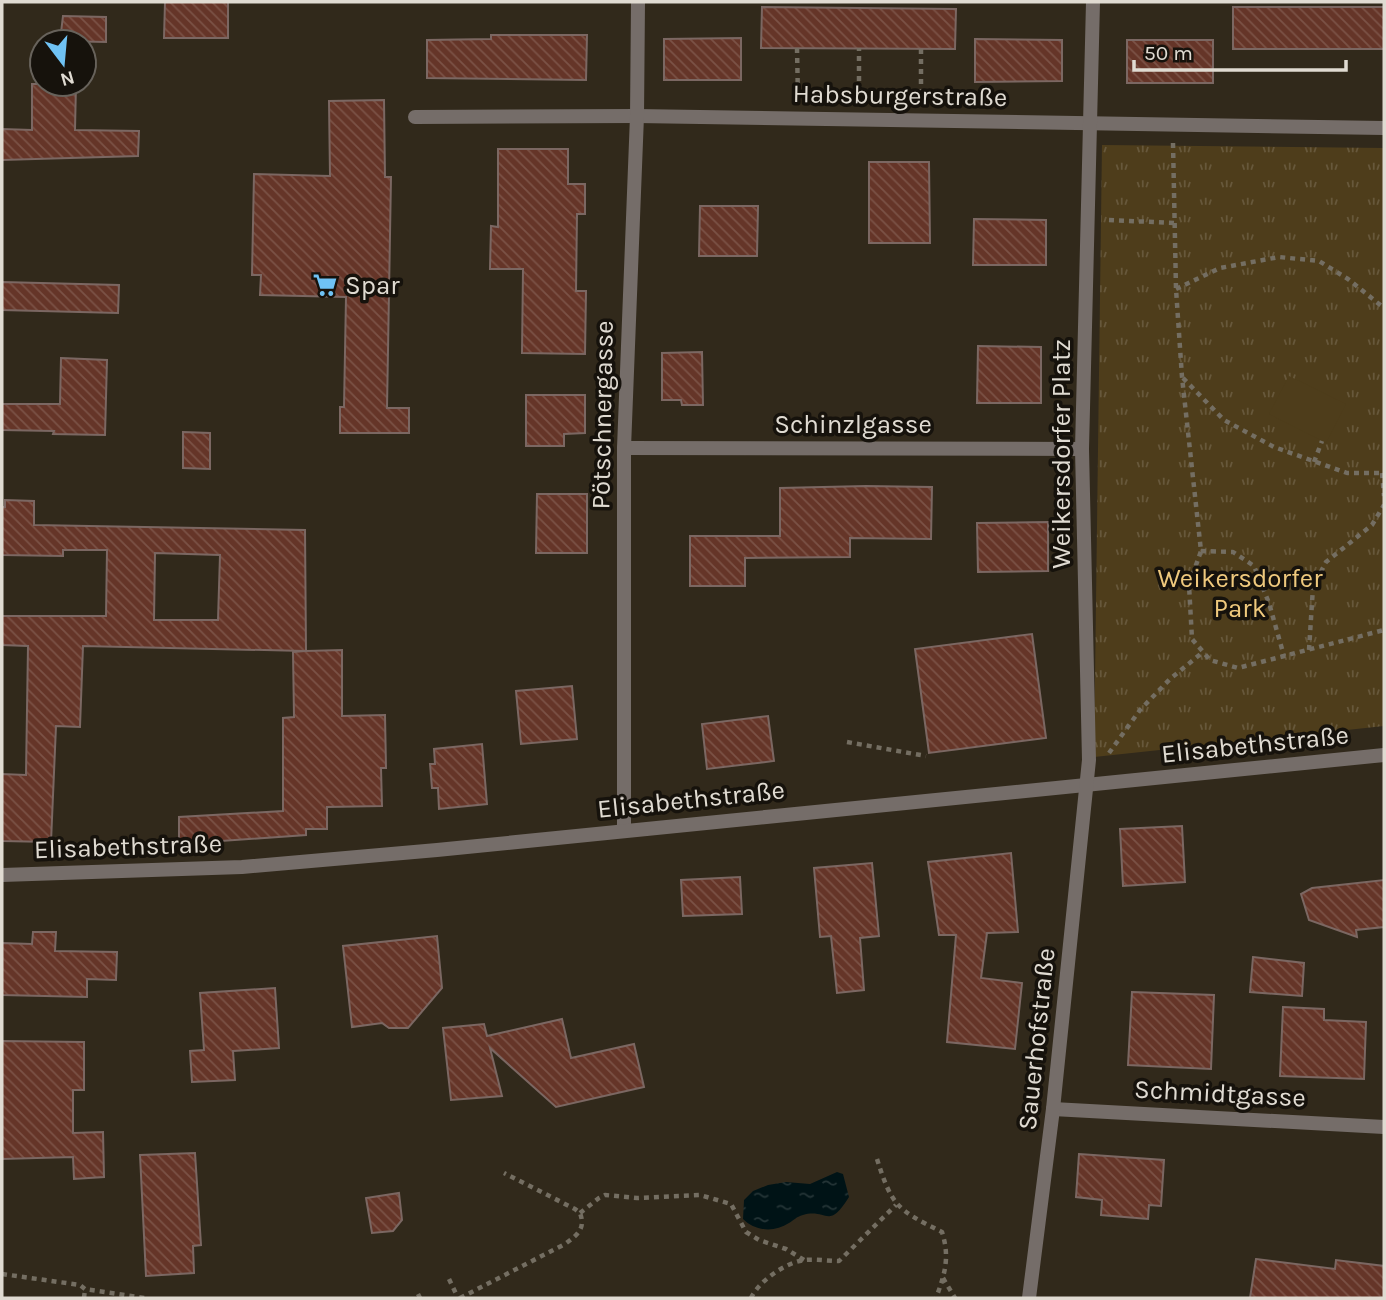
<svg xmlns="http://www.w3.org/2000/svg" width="1386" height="1300" font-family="Karla,sans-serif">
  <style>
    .park { fill: url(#park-tufts) }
    .pitch { fill: #4e3d1b }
    .water { fill: url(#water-ripples) }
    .building { fill: url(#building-back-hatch); stroke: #7b6762; stroke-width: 2; fill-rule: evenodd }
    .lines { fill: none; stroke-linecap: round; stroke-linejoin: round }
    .path { stroke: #746e62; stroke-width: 4.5; stroke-dasharray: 5 5; stroke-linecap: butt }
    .street { stroke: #756d69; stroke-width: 14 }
    .labels { text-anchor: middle; stroke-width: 7; stroke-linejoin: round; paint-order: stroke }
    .street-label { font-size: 26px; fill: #e0dbd2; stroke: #16120c }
    .poi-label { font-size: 26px; fill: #e0dbd2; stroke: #16120c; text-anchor: start }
    .park-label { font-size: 26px; fill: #efc97d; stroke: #16120c }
  </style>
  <defs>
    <pattern id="park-tufts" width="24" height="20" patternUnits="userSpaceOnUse" patternTransform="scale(1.75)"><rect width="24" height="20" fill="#4e3d1b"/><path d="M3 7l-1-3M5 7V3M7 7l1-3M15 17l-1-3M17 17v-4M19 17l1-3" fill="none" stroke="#67583b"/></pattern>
    <pattern id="water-ripples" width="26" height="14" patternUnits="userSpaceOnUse" patternTransform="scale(1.75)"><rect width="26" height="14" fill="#001316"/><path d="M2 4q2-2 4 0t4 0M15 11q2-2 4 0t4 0" fill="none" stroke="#253537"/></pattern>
    <pattern id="building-back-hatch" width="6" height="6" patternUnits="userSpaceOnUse" patternTransform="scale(1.75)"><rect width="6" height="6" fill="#653528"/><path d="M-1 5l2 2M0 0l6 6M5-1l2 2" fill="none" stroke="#7b5246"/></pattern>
  </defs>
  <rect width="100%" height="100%" fill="#31291b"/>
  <!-- park -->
  <path class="park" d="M1102,145L1384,148V726L1094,757Z"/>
  <!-- pitch -->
  <path class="pitch" d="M1289,376L1346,404L1326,443L1269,414Z"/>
  <!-- water -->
  <path class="water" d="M837,1172L843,1174L849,1197C828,1231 827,1208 803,1215C796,1217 794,1220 789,1223C774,1233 755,1231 743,1219L744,1200L753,1191L768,1185L786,1182L810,1184Z"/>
  <!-- building -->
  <g class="building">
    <path d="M165,2H228V38H164Z"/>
    <path d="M762,7L956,9L955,49L761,48Z"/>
    <rect x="1233" y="7" width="151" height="42"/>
    <path d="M63,16L106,17V42L60,41Z"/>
    <path d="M491,35H587L586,80L427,78V40L491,39Z"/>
    <path d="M741,38V80H664V39Z"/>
    <path d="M975,39L1062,40V81L975,82Z"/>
    <rect x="1127" y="40" width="86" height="43"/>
    <path d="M32,84H76L75,130L139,131L138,156L2,160V129L32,130Z"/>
    <path d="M384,100L385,177H391L387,408H409V433H340V407H344L346,297L260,295L261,275H252L254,174L330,176L329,101Z"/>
    <path d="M498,149H568V184H585V214H577L576,291H586L585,354L522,353L523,269H490L491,226L498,227Z"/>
    <path d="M869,162H929L930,243H869Z"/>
    <path d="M700,206H758L757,256H699Z"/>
    <path d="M974,219L1046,220V265H973Z"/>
    <path d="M2,282L119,285L118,313L2,310Z"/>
    <path d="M978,346L1041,347V403H977Z"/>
    <path d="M702,352L703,405H682L681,400H662V353Z"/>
    <path d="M61,358L107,360L105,435L53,434L54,431L2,430V404H60Z"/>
    <path d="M526,395H585V433L564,434V446H526Z"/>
    <path d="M183,432L210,433V469L183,468Z"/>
    <path d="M866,486L932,487L931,539L850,538V557L745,558V586H690V536H780V488Z"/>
    <path d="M537,494H587V553H536Z"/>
    <path d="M5,500L34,501V525L305,530L306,651L342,650V716L385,715L386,768H381L382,806L327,807V829H306V835L179,844V817L283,811V718L294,717L293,652L305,651L83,646L80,727L56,726L51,842L2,841V774L26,775L28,646L2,645V616H106L107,550H63V556L2,555V507H5ZM155,553L220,555L218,620H154Z"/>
    <path d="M1048,522V571L978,572L977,523Z"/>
    <path d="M1032,634L1046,738L929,753L915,649Z"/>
    <path d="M572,686L577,739L521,744L516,691Z"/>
    <path d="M768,716L774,761L707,769L702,724Z"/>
    <path d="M482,744L487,804L439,809L438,788H432L430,764H435L434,749Z"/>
    <path d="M1182,826L1185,882L1123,886L1120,829Z"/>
    <path d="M1011,853L1018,932L987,933L981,978L1022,983L1015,1049L947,1042L956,935H939L928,862Z"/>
    <path d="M872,863L879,936L860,938L864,990L837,993L831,936L820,937L814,868Z"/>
    <path d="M740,877L742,914L683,916L681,880Z"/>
    <path d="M1384,880V927L1356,930L1357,937L1309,920L1301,894L1312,888Z"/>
    <path d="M33,932H56L55,951L117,952L116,980L87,979V997L2,995V943L32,944Z"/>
    <path d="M437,936L442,988L408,1028H389L382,1023L352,1027L343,946Z"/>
    <path d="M1253,957L1304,963L1302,996L1250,992Z"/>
    <path d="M275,988L279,1048L233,1051L235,1080L192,1082L190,1051L204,1050L200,993Z"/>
    <path d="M1132,992L1214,995L1211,1069L1128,1065Z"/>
    <path d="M1283,1007L1324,1009V1020L1366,1022L1364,1079L1280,1076Z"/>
    <path d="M562,1019L571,1058L634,1044L644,1087L556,1107L490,1048L502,1096L451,1100L443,1028L484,1024L487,1036Z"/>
    <path d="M2,1041L84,1042V1090H73V1133L103,1132L104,1177L74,1179L73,1157L2,1159Z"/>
    <path d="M195,1153L201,1245L193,1246L194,1273L146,1276L140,1155Z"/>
    <path d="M1079,1154L1164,1160L1161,1206L1149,1205L1148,1219L1101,1215L1102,1200L1076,1197Z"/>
    <path d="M399,1193L402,1220L393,1231L372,1233L366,1198Z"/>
    <path d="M1256,1259L1335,1269L1336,1260L1384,1266V1298H1250Z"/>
  </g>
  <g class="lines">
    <!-- path -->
    <g class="path">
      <path d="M797,48L798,100"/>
      <path d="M921,49V102"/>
      <path d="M859,101V48"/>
      <path d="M1173,143L1176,289L1182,377L1201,551L1189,585L1192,639L1210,660L1238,668L1384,630"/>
      <path d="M1109,220L1174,223"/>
      <path d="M1176,289L1220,268L1279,257L1319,261L1348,279L1384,308"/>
      <path d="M1183,378L1224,420L1274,447L1347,473H1384"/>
      <path d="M1314,462L1322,441"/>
      <path d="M1382,473L1384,496"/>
      <path d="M1201,551L1233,552L1254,566L1269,603L1284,656"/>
      <path d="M1309,650L1313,587L1326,562L1372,525L1384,505"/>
      <path d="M847,742L926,756"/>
      <path d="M1109,753L1140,710L1170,679L1203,652"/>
      <path d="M877,1159C892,1207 898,1210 942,1232C950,1257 945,1274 936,1298"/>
      <path d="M580,1213L599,1198L605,1195L637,1198L700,1195L731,1204L746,1232L759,1240L786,1249L804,1260"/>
      <path d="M2,1274L80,1285L85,1289L145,1298"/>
      <path d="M943,1278L955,1298"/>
      <path d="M449,1279L458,1298"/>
      <path d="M418,1294L420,1298"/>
      <path d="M84,1298L85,1289"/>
      <path d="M460,1298L565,1244C577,1235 586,1229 580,1213L575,1209L504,1173"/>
      <path d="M751,1298C759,1281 786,1262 805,1260C816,1259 828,1261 839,1261L896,1205"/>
    </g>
    <!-- street -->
    <g class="street">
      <path d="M415,117L637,116L1384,128"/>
      <path d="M624,448L1082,449"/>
      <path d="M624,830V448L637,116L638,2"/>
      <path d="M2,875L242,867L437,850L1384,755"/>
      <path d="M1053,1109L1384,1127"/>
      <path d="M1029,1298L1053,1109L1089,760L1082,449L1093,2"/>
    </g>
  </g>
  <!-- icons -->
  <defs>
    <g id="supermarket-bare" transform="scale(1.89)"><path d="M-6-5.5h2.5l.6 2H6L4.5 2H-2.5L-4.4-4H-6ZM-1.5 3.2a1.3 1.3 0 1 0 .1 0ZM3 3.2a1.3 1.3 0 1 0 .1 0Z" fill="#6fc2f4" stroke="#16120c" stroke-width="2.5" paint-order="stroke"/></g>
  </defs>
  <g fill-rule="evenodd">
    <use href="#supermarket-bare" x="325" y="285"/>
  </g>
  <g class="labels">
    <!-- street labels -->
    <g class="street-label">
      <text transform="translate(900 95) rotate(1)" y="9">Habsburgerstraße</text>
      <text transform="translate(602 415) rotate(-89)" y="9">Pötschnergasse</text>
      <text x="853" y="433">Schinzlgasse</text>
      <text transform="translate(1061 454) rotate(-90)" y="9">Weikersdorfer Platz</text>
      <text transform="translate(1255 744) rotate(-6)" y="9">Elisabethstraße</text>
      <text transform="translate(691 799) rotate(-6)" y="9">Elisabethstraße</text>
      <text transform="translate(128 846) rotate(-2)" y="9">Elisabethstraße</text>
      <text transform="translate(1036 1039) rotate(-84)" y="9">Sauerhofstraße</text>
      <text transform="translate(1220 1093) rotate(3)" y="9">Schmidtgasse</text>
    </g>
    <!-- poi labels -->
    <g class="poi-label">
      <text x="345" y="294">Spar</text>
    </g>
    <!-- park labels -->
    <g class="park-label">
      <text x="1240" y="587">Weikersdorfer<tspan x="1240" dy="30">Park</tspan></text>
    </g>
  </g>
  <!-- border -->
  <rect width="1386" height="1300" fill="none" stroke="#e0dbd2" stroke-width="7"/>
  <!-- north arrow -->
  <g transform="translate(63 63) rotate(164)"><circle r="33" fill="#16120c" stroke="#67625b" stroke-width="2"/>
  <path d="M0-5L12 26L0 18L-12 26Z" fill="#6fc2f4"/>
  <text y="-10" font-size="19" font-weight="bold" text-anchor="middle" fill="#e0dbd2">N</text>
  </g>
  <!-- scale -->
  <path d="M1134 60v10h212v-10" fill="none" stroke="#e0dbd2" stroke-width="3.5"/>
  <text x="1144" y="60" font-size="21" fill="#e0dbd2" stroke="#16120c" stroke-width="5" paint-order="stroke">50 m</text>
</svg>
